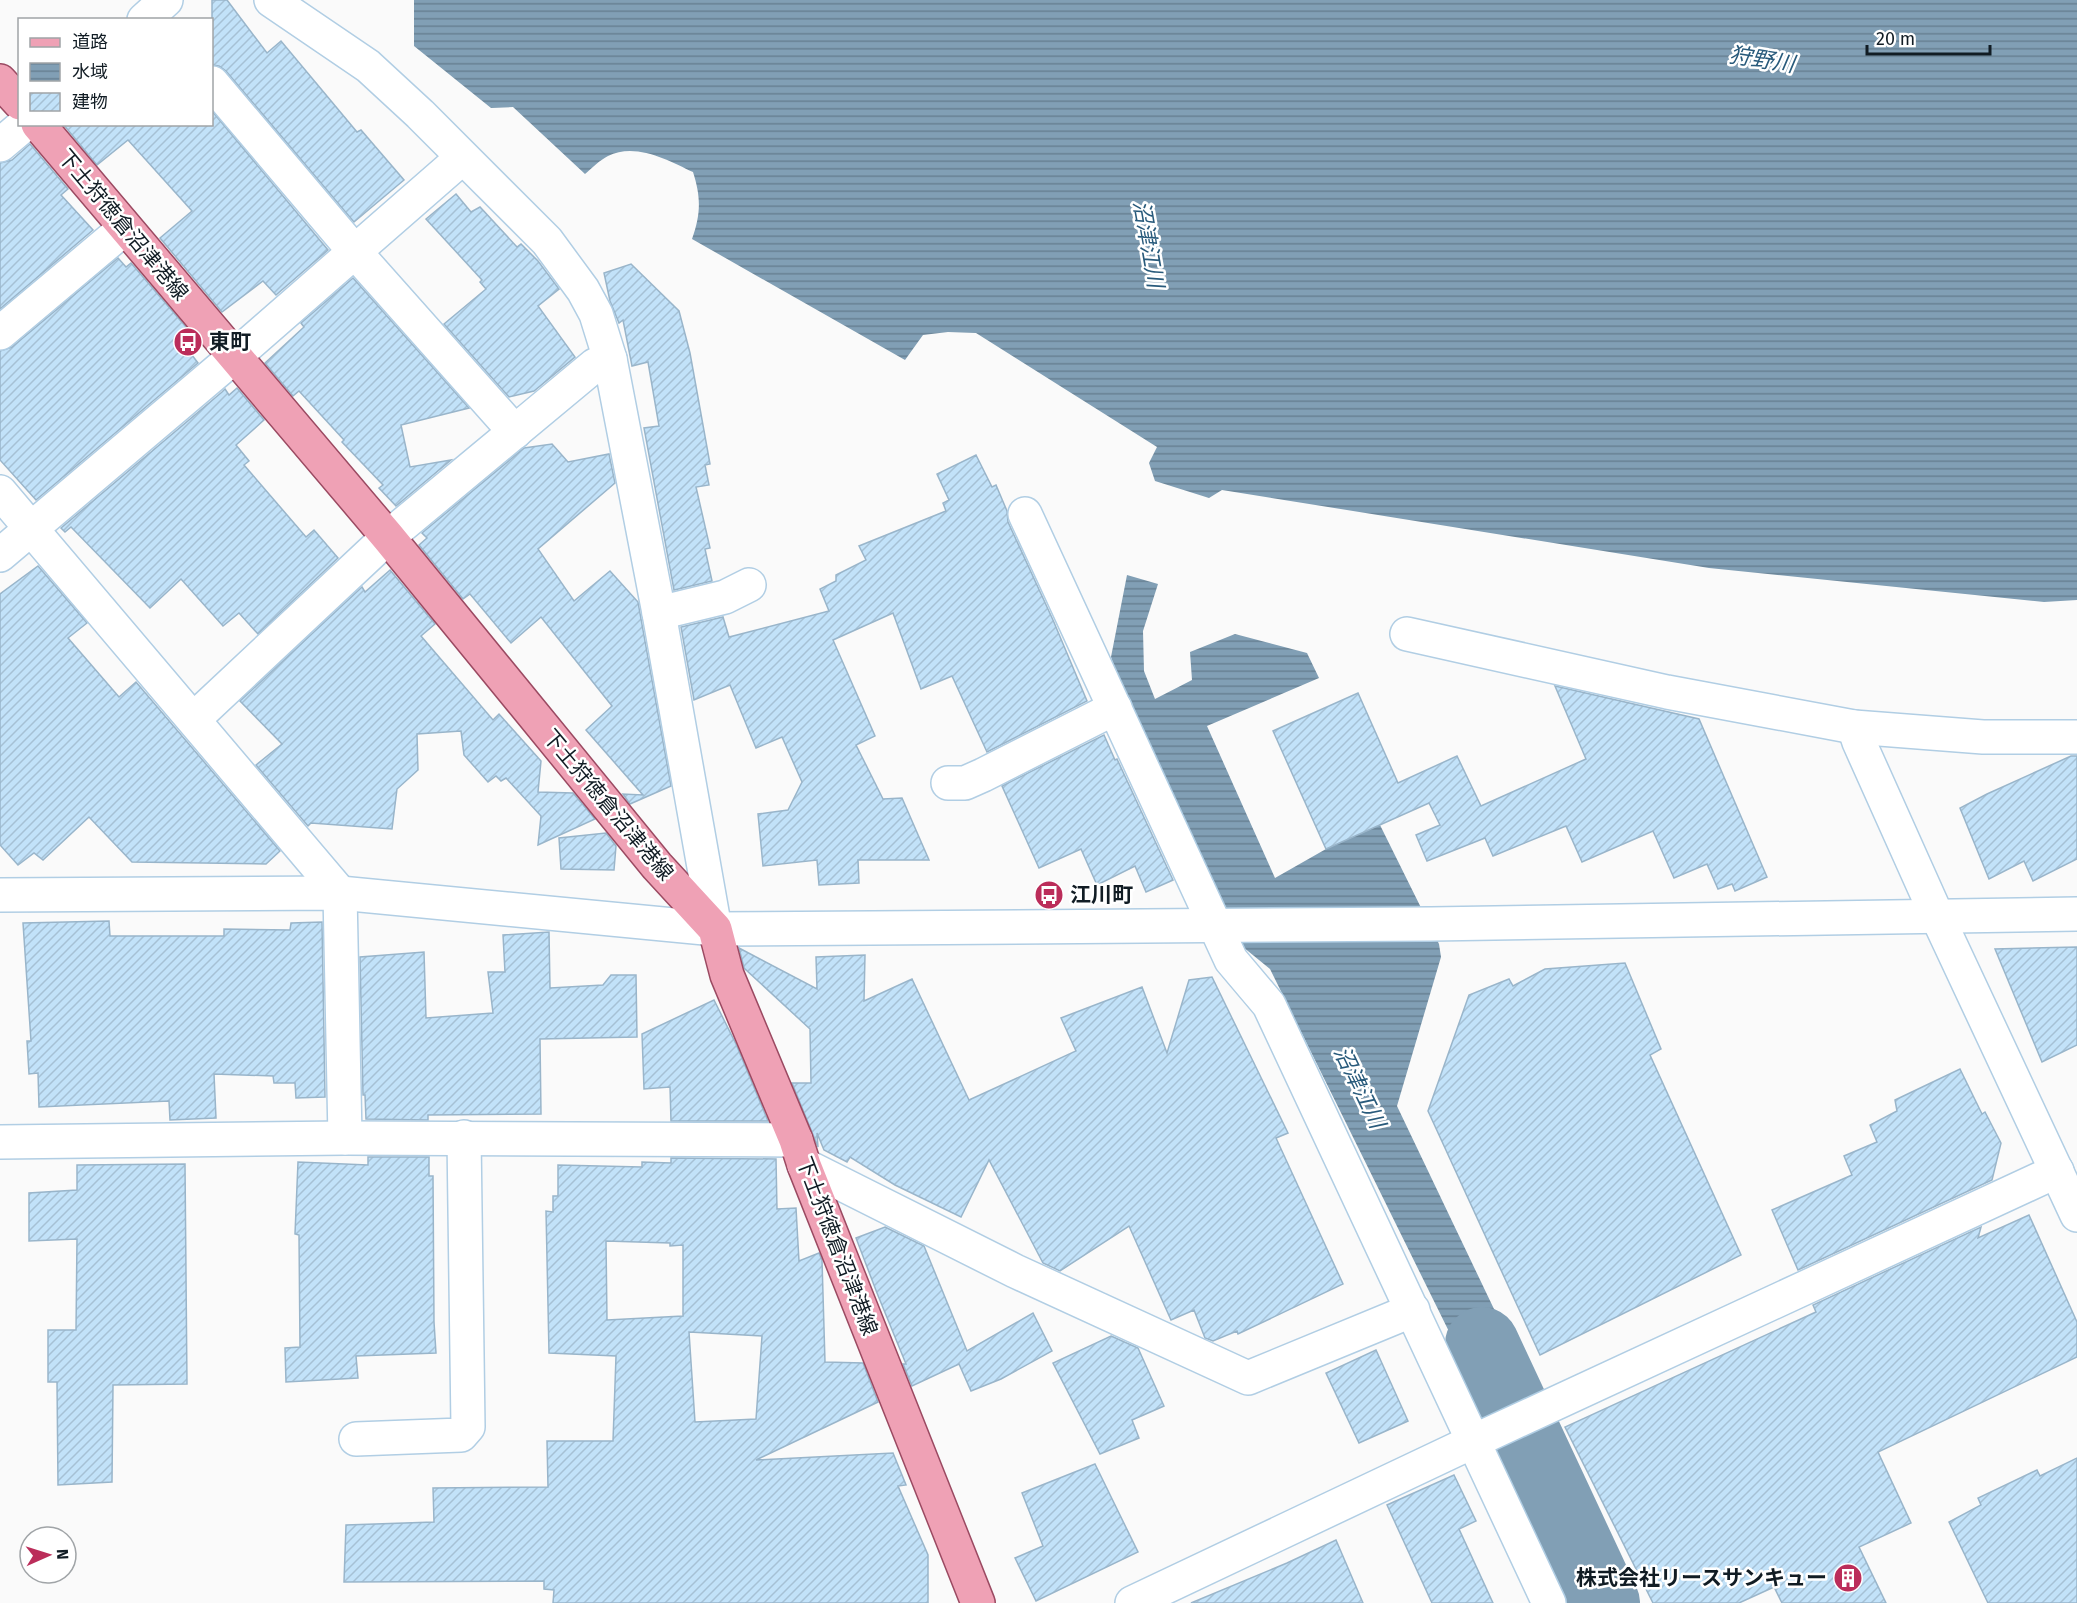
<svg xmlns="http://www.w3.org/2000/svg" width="2077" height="1603" font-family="'Fira Sans','Noto Sans JP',sans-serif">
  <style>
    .water { fill: url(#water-rules) }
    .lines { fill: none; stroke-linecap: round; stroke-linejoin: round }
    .river { stroke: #819fb5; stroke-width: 74 }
    .building { fill: url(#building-hatch); stroke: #99b5ca; stroke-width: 1.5; fill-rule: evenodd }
    .minor-casing { stroke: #b1cee4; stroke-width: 36 }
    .major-casing { stroke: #9b4a62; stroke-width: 36 }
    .minor { stroke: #fff; stroke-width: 33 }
    .major { stroke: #efa1b5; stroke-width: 33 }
    .labels { text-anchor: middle; stroke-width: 5; stroke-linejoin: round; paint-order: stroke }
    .street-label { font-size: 21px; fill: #111c24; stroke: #fff }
    .poi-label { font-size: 21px; font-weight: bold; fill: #111c24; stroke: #fff; text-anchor: start }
    .water-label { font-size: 22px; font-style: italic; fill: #285a7b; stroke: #fff }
  </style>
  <defs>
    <pattern id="water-rules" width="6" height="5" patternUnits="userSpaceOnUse" patternTransform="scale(1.5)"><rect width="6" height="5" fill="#819fb5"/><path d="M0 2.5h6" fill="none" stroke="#688193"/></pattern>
    <pattern id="building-hatch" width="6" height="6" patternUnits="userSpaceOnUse" patternTransform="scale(1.5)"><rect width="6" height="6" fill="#c2e2f9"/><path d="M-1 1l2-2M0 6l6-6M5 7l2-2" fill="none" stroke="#a6c1d5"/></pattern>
  </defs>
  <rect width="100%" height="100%" fill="#fafafa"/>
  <!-- water -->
  <g class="water">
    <path d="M414,0H2077V600L2044,602L1709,568L1222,490L1209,498L1155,481L1149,463L1157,447L976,333L948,332L923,335L905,360L692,239C701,214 701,197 693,172C668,160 635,142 608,156C600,160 592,168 585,174L513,107L491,108L414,46Z"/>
    <path d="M1127,575L1158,584L1143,631L1144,671L1155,699L1192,680L1190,652L1235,634L1307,653L1319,678L1207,726L1275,878L1326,849L1380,825L1439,944L1441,957L1397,1106L1537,1399L1543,1428L1505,1445L1270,969L1243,947L1121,687L1111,657Z"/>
  </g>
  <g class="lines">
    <!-- river -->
    <path class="river" d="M1482,1344L1603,1603"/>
  </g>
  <!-- building -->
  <g class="building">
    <path d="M212,0H227L267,53L281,41L357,132L361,130L404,180L354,222L226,71L219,66L212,65Z"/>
    <path d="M212,111L328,250L276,295L263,281L222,312L160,238L192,211L128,140L97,165L63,124H212Z"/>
    <path d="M30,144L68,189L61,195L93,230L0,309V163L12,160Z"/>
    <path d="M456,194L471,212L480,207L517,247L521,244L538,261L559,289L538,306L575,357L534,391L509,397L444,324L486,289L480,282L482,280L426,219Z"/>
    <path d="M118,258L126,267L131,263L192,334L182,342L198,363L36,500L0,460V351L12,347Z"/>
    <path d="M631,264L679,311L690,353L710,464L705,465L709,485L696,487L710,548L705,549L712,581L674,590L644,428L659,426L648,362L632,366L623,320L619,323L610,301L604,273Z"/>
    <path d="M353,278L469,408L401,425L410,467L451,460L396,506L379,488L383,485L342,442L344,440L299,391L293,396L265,363L304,327L301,323Z"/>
    <path d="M237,388L264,420L236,445L249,461L244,465L306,537L314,530L338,558L258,634L239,613L223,626L181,579L150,608L71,527L65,532L61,528L222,392L225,389L229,395Z"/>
    <path d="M552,444L568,462L609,454L615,483L538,549L574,601L610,571L638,602L671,786L630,804L623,794L643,795L586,730L612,706L541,617L511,643L470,594L463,599L419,545L427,538L422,533L524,448Z"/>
    <path d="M976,455L992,487L996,485L1007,511L1008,522L1053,620L1087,701L987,752L952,676L921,689L893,613L833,640L875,736L856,745L883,799L902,798L929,860H858L859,883L819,885L817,860L763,866L758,814L788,810L802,782L782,737L756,748L730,685L694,700L681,627L723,617L729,637L829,611L820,589L836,581V575L866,560L859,546L946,511L943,503L949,500L937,474Z"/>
    <path d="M38,566L87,623L68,638L119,697L136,682L280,851L266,864L132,862L89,817L43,860L34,853L18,865L0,845V594Z"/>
    <path d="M390,570L435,624L421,636L493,720L499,714L541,761L538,792L573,793L595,819L538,845L541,816L506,778L501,781L496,776L488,782L464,755L461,731L417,734L418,770L397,789L392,829L311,823L308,826L256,765L282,744L240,701L362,587L365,592Z"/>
    <path d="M1555,686L1699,719L1767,877L1735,891L1732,884L1718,889L1707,864L1674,878L1653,831L1582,862L1566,826L1493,856L1485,838L1427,861L1416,835L1440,825L1429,803L1326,849L1273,731L1358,693L1398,783L1457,756L1481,806L1586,759Z"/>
    <path d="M1104,735L1115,760L1117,759L1173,880L1146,892L1135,866L1097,885L1081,849L1039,868L1002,786Z"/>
    <path d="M2071,756H2077V859L2033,881L2024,861L1989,879L1960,808L1987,794Z"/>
    <path d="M606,833L616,846L614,870L561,869L559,838Z"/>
    <path d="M109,921L110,936H224V929L290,930L291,923L322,922L325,1097L296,1098L295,1083H274L273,1076L214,1074L216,1118L170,1120L169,1101L39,1107L38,1073L29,1074L27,1041H31L23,923Z"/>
    <path d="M549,932L550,988L603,985L611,975H636L637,1037L540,1039L541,1114L428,1115V1120L366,1119L365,1095H363L360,957L424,952L426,1018L493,1013L488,972H505L503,935Z"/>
    <path d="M2077,947V1045L2042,1062L1995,949Z"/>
    <path d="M739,948L817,989L816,957L865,955L864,1001L912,979L969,1100L1076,1051L1061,1018L1142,987L1167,1053L1189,980L1212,977L1288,1133L1276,1138L1343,1284L1238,1334L1237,1331L1213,1341L1205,1338L1194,1310L1171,1320L1129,1226L1060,1271L1043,1263L989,1160L961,1217L895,1185L850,1157L847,1162L824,1150L817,1133L818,1147L792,1083H811L810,1029L744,968Z"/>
    <path d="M1625,963L1661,1049L1650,1055L1741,1255L1540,1355L1428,1111L1469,995L1509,979L1513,986L1545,969Z"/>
    <path d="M714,1000L736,1044L768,1121H671L670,1087L644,1089L642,1034Z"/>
    <path d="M1960,1069L1982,1114L1985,1112L2001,1143L1992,1180L1798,1270L1772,1210L1852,1175L1844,1156L1877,1142L1870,1125L1897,1111L1895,1100Z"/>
    <path d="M368,1157H429V1176H433L434,1322L436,1353L356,1356L358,1378L286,1382L285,1348L300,1347L299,1235L295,1234L298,1162L368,1165Z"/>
    <path d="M671,1158L776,1159L777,1209L796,1208L799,1261L819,1253L822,1260L825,1362L863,1363L878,1402L756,1460L893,1453L906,1485L898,1486L928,1555V1603H553L554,1590L544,1589V1581L344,1582L346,1525L434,1522L433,1488L548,1487L547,1441H613L616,1356L549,1353L546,1211L553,1212V1196H558V1165L642,1167V1162L671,1163ZM606,1241L670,1243V1246L683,1245V1316L607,1320ZM689,1332L762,1336L756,1419L695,1422Z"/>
    <path d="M185,1164L187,1384L113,1385L112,1482L58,1485L57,1382H48V1330H76L77,1239L29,1241V1193L77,1190V1165Z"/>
    <path d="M2029,1215L2077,1322V1357L1878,1452L1911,1523L1859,1547L1886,1603H1782L1774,1587L1739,1603H1653L1565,1427L1816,1312L1813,1305L1981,1227L1978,1238Z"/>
    <path d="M885,1227L924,1246L967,1351L1033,1313L1052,1351L1001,1379L971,1391L959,1364L912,1386L903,1364H906L877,1293L856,1238Z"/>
    <path d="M1111,1336L1138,1348L1164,1406L1132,1420L1139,1438L1100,1454L1053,1363Z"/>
    <path d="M1376,1350L1408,1421L1359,1443L1326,1373Z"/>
    <path d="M2077,1458V1603H1988L1949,1522L1981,1505L1978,1498L2037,1470L2040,1476Z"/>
    <path d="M1095,1464L1138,1552L1036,1601L1015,1558L1043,1546L1022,1493Z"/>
    <path d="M1454,1475L1476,1521L1459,1529L1493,1603H1432L1387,1505Z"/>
    <path d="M1336,1540L1363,1603H1191L1287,1563Z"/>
  </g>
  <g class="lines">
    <!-- minor casing -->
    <g class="minor-casing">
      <g id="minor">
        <path d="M271,0L368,66L420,114L547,241L583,290L596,314L610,359L659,613L715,929"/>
        <path d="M144,20L166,0"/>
        <path d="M212,83L355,252L515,432"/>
        <path d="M0,145L25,124"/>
        <path d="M0,333L125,228"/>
        <path d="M0,492L340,893L345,1138"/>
        <path d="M1025,514L1231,960L1269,1005L1549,1603"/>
        <path d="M0,555L234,357L462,158"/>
        <path d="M659,613L725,597L749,585"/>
        <path d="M1407,634L1667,692L1854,727L1983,737H2077"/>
        <path d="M194,719L388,537L595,365L610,359"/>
        <path d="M1854,727L1859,742L1937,916L2077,1215"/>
        <path d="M948,783H965L983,775L1115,708"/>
        <path d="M0,895L340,893L715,929L1431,924L2077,914"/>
        <path d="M0,1142L345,1138L796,1140"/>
        <path d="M804,1165L1015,1271L1248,1378L1413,1310"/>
        <path d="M356,1439L461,1435L468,1427L464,1137"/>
        <path d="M1132,1603L1474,1441L2057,1171"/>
      </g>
    </g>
    <!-- major casing -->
    <g class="major-casing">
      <g id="major">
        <path d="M0,81L20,103"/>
        <path d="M38,124L388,537L657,866L715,929L727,975L796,1140L804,1165L978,1603"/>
      </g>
    </g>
    <!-- minor -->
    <use href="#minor" class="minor"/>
    <!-- major -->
    <use href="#major" class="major"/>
  </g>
  <!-- icons -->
  <defs>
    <g id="bus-disc" transform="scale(1.5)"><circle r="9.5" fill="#bb2d5a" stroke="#fff"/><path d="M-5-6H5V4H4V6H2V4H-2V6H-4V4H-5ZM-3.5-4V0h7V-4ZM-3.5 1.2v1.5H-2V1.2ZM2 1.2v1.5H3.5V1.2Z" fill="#fff"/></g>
    <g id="building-disc" transform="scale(1.5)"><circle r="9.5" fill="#bb2d5a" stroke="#fff"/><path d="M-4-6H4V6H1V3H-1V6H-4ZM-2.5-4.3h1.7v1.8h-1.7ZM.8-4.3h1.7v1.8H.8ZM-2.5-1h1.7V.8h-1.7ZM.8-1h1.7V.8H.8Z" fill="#fff"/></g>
  </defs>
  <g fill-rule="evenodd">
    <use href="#bus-disc" x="188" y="342"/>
    <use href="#bus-disc" x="1049" y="895"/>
    <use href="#building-disc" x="1848" y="1578"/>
  </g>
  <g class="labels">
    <!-- street labels -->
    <g class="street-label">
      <text transform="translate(123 225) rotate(50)" y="7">下土狩徳倉沼津港線</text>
      <text transform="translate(608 805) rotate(50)" y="7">下土狩徳倉沼津港線</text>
      <text transform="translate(837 1246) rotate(69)" y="7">下土狩徳倉沼津港線</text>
    </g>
    <!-- poi labels -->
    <g class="poi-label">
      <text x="209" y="349">東町</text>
      <text x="1070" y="902">江川町</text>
      <text x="1827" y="1585" text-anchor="end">株式会社リースサンキュー</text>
    </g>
    <!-- water labels -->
    <g class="water-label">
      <text transform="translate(1762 59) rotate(9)" y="8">狩野川</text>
      <text transform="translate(1149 244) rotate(80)" y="8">沼津江川</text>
      <text transform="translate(1360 1087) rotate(64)" y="8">沼津江川</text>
    </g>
  </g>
  <!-- legend -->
  <rect x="18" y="18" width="195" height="108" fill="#ffffff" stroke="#a0a4a7" stroke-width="1.5"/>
  <rect x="30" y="38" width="30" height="9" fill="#efa1b5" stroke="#a0a4a7" stroke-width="1.5"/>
  <text x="72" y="48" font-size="18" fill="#111c24">道路</text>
  <rect x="30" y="63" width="30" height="18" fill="url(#water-rules)" stroke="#a0a4a7" stroke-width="1.5"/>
  <text x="72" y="78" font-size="18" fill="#111c24">水域</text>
  <rect x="30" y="93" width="30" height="18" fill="url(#building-hatch)" stroke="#a0a4a7" stroke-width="1.5"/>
  <text x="72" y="108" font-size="18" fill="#111c24">建物</text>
  <!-- north arrow -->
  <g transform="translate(48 1555) rotate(87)"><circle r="28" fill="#ffffff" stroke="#a0a4a7" stroke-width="1.5"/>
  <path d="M0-4.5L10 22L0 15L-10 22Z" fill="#bb2d5a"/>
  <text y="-9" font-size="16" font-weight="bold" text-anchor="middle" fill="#111c24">N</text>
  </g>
  <!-- scale -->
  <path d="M1867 45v9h123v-9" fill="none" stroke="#111c24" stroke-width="3"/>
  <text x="1876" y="45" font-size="18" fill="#111c24" stroke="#ffffff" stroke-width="4.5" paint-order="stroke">20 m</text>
</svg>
